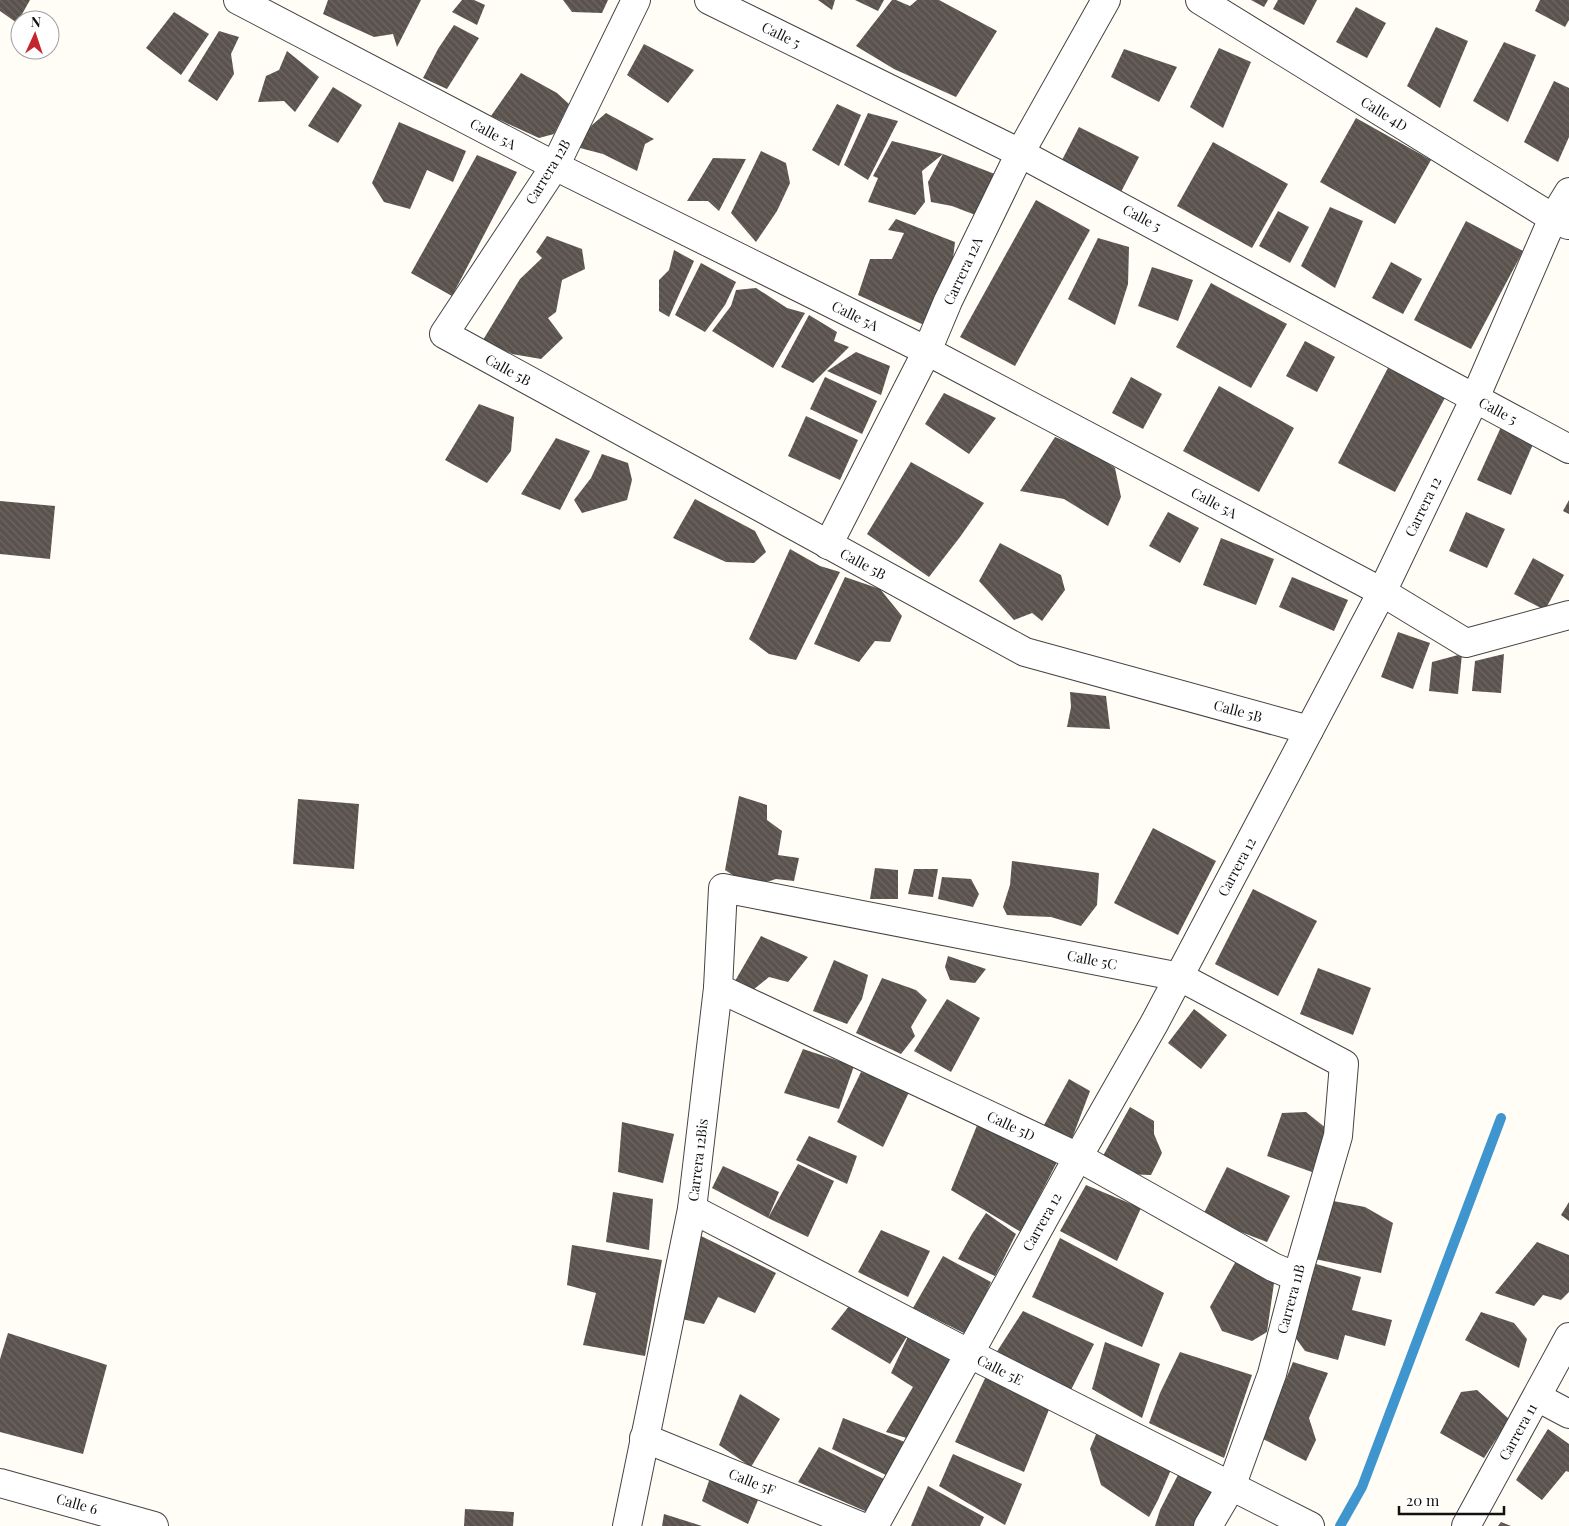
<svg xmlns="http://www.w3.org/2000/svg" width="1569" height="1526" font-family="'Playfair Display',serif">
  <style>
    .lines { fill: none; stroke-linecap: round; stroke-linejoin: round }
    .stream { stroke: #3f96cf; stroke-width: 10 }
    .building { fill: url(#building-back-hatch) }
    .minor-casing { stroke: #444; stroke-width: 30 }
    .minor { stroke: #fff; stroke-width: 28 }
    .labels { text-anchor: middle; stroke-width: 5; stroke-linejoin: round; paint-order: stroke }
    .street-label { font-size: 14px; fill: #111; stroke: #fff }
  </style>
  <defs>
    <pattern id="building-back-hatch" width="6" height="6" patternUnits="userSpaceOnUse" patternTransform="scale(1.25)"><rect width="6" height="6" fill="#5a524d"/><path d="M-1 5l2 2M0 0l6 6M5-1l2 2" fill="none" stroke="#6d6662"/></pattern>
  </defs>
  <rect width="100%" height="100%" fill="#fffdf5"/>
  <g class="lines">
    <!-- stream -->
    <path class="stream" d="M1340,1526L1362,1487L1501,1118"/>
  </g>
  <!-- building -->
  <g class="building">
    <path d="M0,0H30L17,23L0,11Z"/>
    <path d="M328,0H421L397,47L393,34L374,37L323,14Z"/>
    <path d="M462,0H474L485,5L477,25L452,12Z"/>
    <path d="M563,0H608L602,13L572,12Z"/>
    <path d="M818,0H835L832,10Z"/>
    <path d="M855,0H884L878,11Z"/>
    <path d="M892,0H896L910,6L917,0H939L997,31L956,97L894,69L856,46Z"/>
    <path d="M1251,0H1268L1264,7Z"/>
    <path d="M1278,0H1317L1304,25L1273,9Z"/>
    <path d="M1540,0H1569V20L1565,27L1535,11Z"/>
    <path d="M1356,7L1386,23L1367,58L1336,42Z"/>
    <path d="M174,12L209,34L181,75L146,48Z"/>
    <path d="M454,25L479,38L447,89L423,78L438,49Z"/>
    <path d="M1436,27L1468,41L1440,108L1407,86Z"/>
    <path d="M219,31L239,37L231,54L234,74L217,101L188,81Z"/>
    <path d="M1504,42L1536,55L1508,122L1473,101Z"/>
    <path d="M644,44L694,70L668,103L627,75Z"/>
    <path d="M1219,48L1251,62L1223,128L1190,107Z"/>
    <path d="M1124,49L1177,67L1159,102L1111,77Z"/>
    <path d="M287,51L319,77L295,112L284,101L258,102L266,76L279,70Z"/>
    <path d="M521,73L557,93L569,104L554,134L539,138L491,116Z"/>
    <path d="M1554,81L1569,88V137L1558,162L1524,142Z"/>
    <path d="M333,87L362,105L338,143L308,126Z"/>
    <path d="M837,104L861,115L839,166L812,150Z"/>
    <path d="M606,113L654,139L645,144L637,171L603,154L580,148L585,131Z"/>
    <path d="M868,113L898,121L868,180L844,165Z"/>
    <path d="M1356,118L1431,160L1395,224L1320,182Z"/>
    <path d="M399,122L466,151L453,182L427,170L410,209L384,202L372,183Z"/>
    <path d="M1079,127L1139,157L1121,192L1061,162Z"/>
    <path d="M892,141L943,154L1000,176L978,216L952,206L931,202L928,182L943,154L922,171L925,202L915,215L868,202L878,178L873,176Z"/>
    <path d="M1213,142L1288,184L1252,248L1177,206Z"/>
    <path d="M761,151L786,163L790,183L777,211L756,242L731,213Z"/>
    <path d="M477,155L517,172L452,296L411,273Z"/>
    <path d="M713,158L746,159L719,211L708,201H687Z"/>
    <path d="M1036,200L1090,230L1015,366L960,337Z"/>
    <path d="M1330,207L1363,221L1335,288L1301,266Z"/>
    <path d="M1278,211L1309,227L1290,263L1259,246Z"/>
    <path d="M896,219L955,242L948,301L924,325L858,295L870,259H892L904,233L888,230Z"/>
    <path d="M1466,221L1523,251L1471,349L1414,320Z"/>
    <path d="M547,236L582,249L585,269L562,280L556,312L548,318L563,338L541,359L512,354L483,340L520,279L542,258L536,252Z"/>
    <path d="M1098,238L1129,247L1128,284L1115,325L1068,299Z"/>
    <path d="M674,250L694,261L669,317L659,311V280L669,270Z"/>
    <path d="M1391,262L1422,279L1403,314L1372,298Z"/>
    <path d="M701,263L736,282L725,305L705,332L675,315Z"/>
    <path d="M1152,267L1193,280L1178,321L1138,306Z"/>
    <path d="M1211,283L1287,324L1251,388L1176,347Z"/>
    <path d="M756,288L787,308L805,313L773,368L712,331L731,306L736,290Z"/>
    <path d="M809,315L837,332L834,341L849,347L813,383L781,367Z"/>
    <path d="M1305,341L1335,357L1317,392L1286,376Z"/>
    <path d="M856,352L890,366L881,395L827,371Z"/>
    <path d="M1390,364L1447,394L1395,492L1338,463Z"/>
    <path d="M825,377L877,401L862,434L810,409Z"/>
    <path d="M1131,377L1162,394L1143,429L1112,413Z"/>
    <path d="M1219,386L1294,428L1259,492L1183,451Z"/>
    <path d="M944,393L996,418L969,454L925,424Z"/>
    <path d="M479,404L514,417L511,451L487,483L445,460Z"/>
    <path d="M806,416L858,440L840,480L788,456Z"/>
    <path d="M1501,427L1534,442L1511,495L1477,480Z"/>
    <path d="M1055,437L1095,453L1115,468L1121,497L1108,526L1064,499L1020,491Z"/>
    <path d="M556,438L590,451L560,510L521,494Z"/>
    <path d="M602,454L628,463L632,480L627,500L582,513L574,500L591,478Z"/>
    <path d="M911,462L984,503L960,537L929,577L867,534Z"/>
    <path d="M695,499L755,531L766,552L754,563L726,562L673,538Z"/>
    <path d="M1569,500V514L1563,511Z"/>
    <path d="M0,501L55,506L50,559L0,554Z"/>
    <path d="M1168,512L1199,528L1180,563L1149,546Z"/>
    <path d="M1466,512L1505,529L1487,568L1449,551Z"/>
    <path d="M1221,538L1274,559L1256,605L1203,585Z"/>
    <path d="M1000,543L1061,575L1065,590L1042,621L1032,613L1014,620L979,581Z"/>
    <path d="M790,549L820,566L840,572L796,660L769,654L749,639Z"/>
    <path d="M1533,558L1564,575L1545,610L1514,594Z"/>
    <path d="M845,577L880,589L902,616L890,642L875,641L859,662L814,644Z"/>
    <path d="M1292,577L1348,600L1334,631L1279,607Z"/>
    <path d="M1398,632L1430,643L1413,689L1381,677Z"/>
    <path d="M1462,654L1458,694L1429,691L1432,662Z"/>
    <path d="M1504,654L1501,693L1472,691L1475,661Z"/>
    <path d="M1070,692L1106,696L1110,729L1067,727L1071,707Z"/>
    <path d="M739,796L767,805V820L782,831L778,855L799,858L794,881L776,879L751,887L725,870Z"/>
    <path d="M298,799L359,804L354,869L293,864Z"/>
    <path d="M1153,828L1216,861L1178,935L1114,903Z"/>
    <path d="M1012,861L1099,873L1097,905L1081,926L1051,917L1007,915L1003,907L1010,885Z"/>
    <path d="M875,868L898,870V899H870Z"/>
    <path d="M914,869H938L933,897L908,894Z"/>
    <path d="M942,877L971,879L979,894L973,907L938,899Z"/>
    <path d="M1253,889L1317,921L1278,996L1215,964Z"/>
    <path d="M761,936L808,957L788,982L769,977L753,990L735,981Z"/>
    <path d="M948,956L986,969L975,983L950,980L945,967Z"/>
    <path d="M834,960L868,975L862,999L847,1024L813,1011Z"/>
    <path d="M1318,968L1371,988L1353,1035L1300,1014Z"/>
    <path d="M882,978L916,990L927,1000L911,1027L915,1036L901,1054L856,1033Z"/>
    <path d="M947,999L980,1018L951,1072L914,1051Z"/>
    <path d="M1194,1009L1227,1035L1201,1069L1168,1043Z"/>
    <path d="M803,1049L854,1066L839,1109L784,1093Z"/>
    <path d="M861,1072L911,1088L883,1147L837,1122Z"/>
    <path d="M1069,1079L1090,1091L1071,1141L1044,1125Z"/>
    <path d="M1130,1107L1154,1121V1134L1162,1153L1151,1175L1122,1174L1104,1161V1154Z"/>
    <path d="M1306,1112L1327,1129L1312,1172L1267,1156L1282,1113Z"/>
    <path d="M622,1122L674,1134L663,1183L618,1172Z"/>
    <path d="M978,1123L1058,1160L1021,1232L951,1190Z"/>
    <path d="M809,1136L857,1156L847,1184L796,1160Z"/>
    <path d="M798,1164L834,1181L808,1237L768,1218L712,1188L723,1166L779,1192L768,1218Z"/>
    <path d="M1227,1167L1290,1196L1267,1242L1202,1217Z"/>
    <path d="M1086,1185L1141,1208L1117,1261L1060,1231Z"/>
    <path d="M613,1192L653,1199L649,1250L606,1242Z"/>
    <path d="M1328,1200L1365,1207L1393,1223L1381,1273L1315,1259Z"/>
    <path d="M1569,1202V1221L1561,1215Z"/>
    <path d="M986,1213L1016,1234L995,1276L958,1259L972,1234Z"/>
    <path d="M881,1230L930,1251L908,1297L858,1272Z"/>
    <path d="M697,1234L776,1273L755,1313L718,1297L704,1324L682,1319Z"/>
    <path d="M1060,1238L1164,1293L1142,1347L1032,1297Z"/>
    <path d="M1537,1242L1569,1255V1292L1561,1300L1543,1295L1534,1306L1495,1293Z"/>
    <path d="M572,1245L662,1260L645,1356L583,1345L596,1293L567,1285Z"/>
    <path d="M943,1256L991,1282L968,1335L913,1308Z"/>
    <path d="M1236,1261L1274,1283L1267,1332L1252,1341L1222,1331L1210,1307Z"/>
    <path d="M1316,1264L1361,1277L1352,1310L1392,1320L1385,1346L1345,1335L1338,1360L1305,1351L1295,1337Z"/>
    <path d="M853,1301L911,1330L957,1355L917,1441L886,1432L913,1387L891,1373L911,1330L890,1364L831,1329Z"/>
    <path d="M1023,1311L1094,1344L1070,1392L996,1353Z"/>
    <path d="M1481,1312L1514,1323L1527,1339L1519,1368L1465,1340Z"/>
    <path d="M8,1333L107,1365L83,1454L0,1432V1359Z"/>
    <path d="M1105,1342L1160,1364L1142,1418L1092,1389Z"/>
    <path d="M1180,1352L1252,1375L1224,1458L1149,1423L1160,1393Z"/>
    <path d="M1293,1362L1328,1373L1309,1418L1316,1440L1306,1461L1261,1438Z"/>
    <path d="M988,1372L1050,1407L1024,1472L955,1442Z"/>
    <path d="M1477,1390L1509,1419L1484,1458L1440,1433L1461,1392Z"/>
    <path d="M740,1394L780,1419L751,1467L719,1445Z"/>
    <path d="M843,1418L910,1444L890,1477L832,1449Z"/>
    <path d="M1548,1429L1569,1444V1472L1566,1471L1542,1500L1516,1480Z"/>
    <path d="M1097,1432L1173,1465L1158,1500L1149,1517L1101,1485L1090,1449Z"/>
    <path d="M819,1447L892,1483L879,1517L798,1482Z"/>
    <path d="M953,1454L1022,1484L1005,1525L939,1486Z"/>
    <path d="M1179,1473L1219,1492L1197,1526H1155L1160,1510Z"/>
    <path d="M710,1478L761,1493L748,1524L702,1501Z"/>
    <path d="M928,1486L984,1517L980,1526H911Z"/>
    <path d="M465,1509L514,1512L513,1526H464Z"/>
    <path d="M664,1514L702,1526H662Z"/>
    <path d="M1501,1522L1511,1526H1498Z"/>
  </g>
  <g class="lines">
    <!-- minor casing -->
    <g class="minor-casing">
      <g id="minor">
        <path d="M238,0L555,166L927,351L1382,592L1466,643L1569,615"/>
        <path d="M636,0L555,166L444,334L1025,652L1309,730"/>
        <path d="M709,0L1020,153L1569,449"/>
        <path d="M1200,0L1553,218L1568,225"/>
        <path d="M828,545L927,351L948,301L1020,153L1106,0"/>
        <path d="M718,988L1078,1157L1273,1267L1297,1277"/>
        <path d="M692,1209L970,1354L1310,1526"/>
        <path d="M1537,1397L1569,1414"/>
        <path d="M644,1438L860,1526"/>
        <path d="M0,1483L154,1526"/>
        <path d="M627,1526L692,1209L718,988L723,888L1180,977L1344,1064L1338,1136L1297,1277L1272,1374L1231,1487L1208,1526"/>
        <path d="M874,1526L1078,1157L1155,1022L1382,592L1475,398L1553,218L1569,192"/>
        <path d="M1466,1526L1569,1337"/>
      </g>
    </g>
    <!-- minor -->
    <use href="#minor" class="minor"/>
  </g>
  <g class="labels">
    <!-- street labels -->
    <g class="street-label">
      <text transform="translate(781 35) rotate(26)" y="5">Calle 5</text>
      <text transform="translate(1384 114) rotate(32)" y="5">Calle 4D</text>
      <text transform="translate(493 134) rotate(28)" y="5">Calle 5A</text>
      <text transform="translate(548 172) rotate(-59)" y="5">Carrera 12B</text>
      <text transform="translate(1142 218) rotate(28)" y="5">Calle 5</text>
      <text transform="translate(963 271) rotate(-65)" y="5">Carrera 12A</text>
      <text transform="translate(855 316) rotate(26)" y="5">Calle 5A</text>
      <text transform="translate(508 370) rotate(29)" y="5">Calle 5B</text>
      <text transform="translate(1498 411) rotate(28)" y="5">Calle 5</text>
      <text transform="translate(1214 503) rotate(28)" y="5">Calle 5A</text>
      <text transform="translate(1423 507) rotate(-64)" y="5">Carrera 12</text>
      <text transform="translate(863 564) rotate(28)" y="5">Calle 5B</text>
      <text transform="translate(1238 711) rotate(15)" y="5">Calle 5B</text>
      <text transform="translate(1237 867) rotate(-62)" y="5">Carrera 12</text>
      <text transform="translate(1092 960) rotate(11)" y="5">Calle 5C</text>
      <text transform="translate(1011 1126) rotate(25)" y="5">Calle 5D</text>
      <text transform="translate(698 1160) rotate(-83)" y="5">Carrera 12Bis</text>
      <text transform="translate(1042 1222) rotate(-61)" y="5">Carrera 12</text>
      <text transform="translate(1291 1299) rotate(-75)" y="5">Carrera 11B</text>
      <text transform="translate(1000 1370) rotate(27)" y="5">Calle 5E</text>
      <text transform="translate(1518 1432) rotate(-61)" y="5">Carrera 11</text>
      <text transform="translate(752 1482) rotate(22)" y="5">Calle 5F</text>
      <text transform="translate(77 1504) rotate(16)" y="5">Calle 6</text>
    </g>
  </g>
  <!-- north arrow -->
  <g transform="translate(35 35) rotate(3)"><circle r="24" fill="#ffffff" stroke="#a0a0a0"/>
  <path d="M0-4L9 19L0 12L-9 19Z" fill="#c4262e"/>
  <text y="-8" font-size="14" font-weight="bold" text-anchor="middle" fill="#111111">N</text>
  </g>
  <!-- scale -->
  <path d="M1399 1506v8h105v-8" fill="none" stroke="#111111" stroke-width="2.5"/>
  <text x="1406" y="1506" font-size="15" fill="#111111" stroke="#ffffff" stroke-width="4" paint-order="stroke">20 m</text>
</svg>
